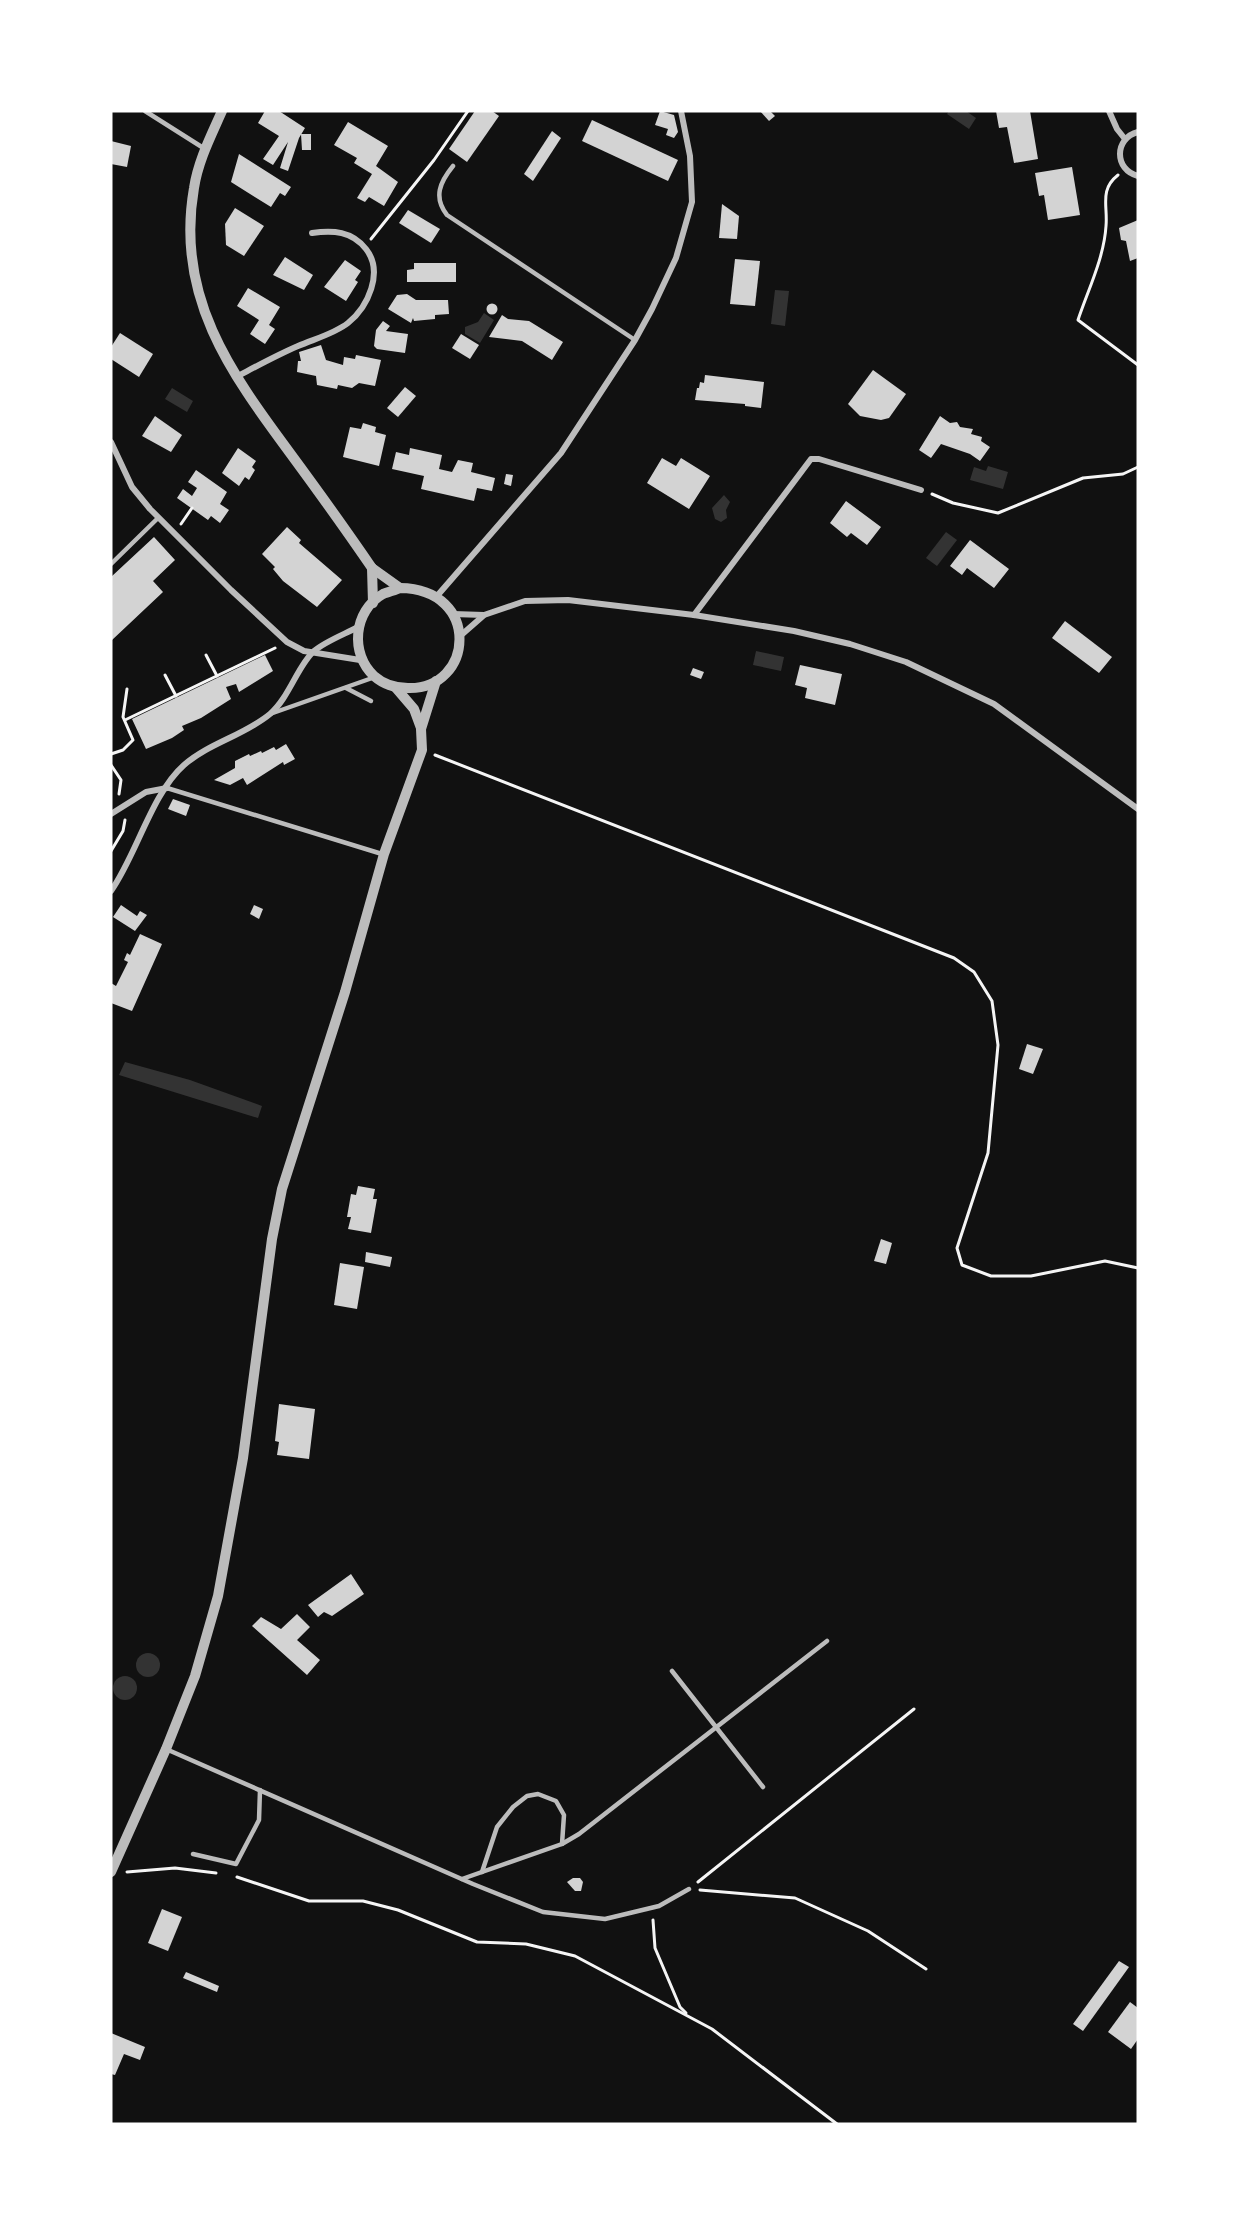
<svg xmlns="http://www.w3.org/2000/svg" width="1249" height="2235" font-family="'Nunito Sans',sans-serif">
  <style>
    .water { fill: #333 }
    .building { fill: #d3d3d3 }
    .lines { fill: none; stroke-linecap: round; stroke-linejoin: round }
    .path { stroke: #f5f5f5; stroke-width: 3 }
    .service { stroke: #bcbcbc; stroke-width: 4.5 }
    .minor { stroke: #bcbcbc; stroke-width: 6 }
    .tertiary { stroke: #bcbcbc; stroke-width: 10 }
  </style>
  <rect width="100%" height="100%" fill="#111"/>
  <!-- water -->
  <g class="water">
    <path d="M949,111H966L976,118L969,129L947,114Z"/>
    <path d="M775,290L789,291L785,326L771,324Z"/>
    <path d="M484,313L494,320L480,343L465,334V327L478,322Z"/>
    <path d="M172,388L193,401L187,412L165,399Z"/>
    <path d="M988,466L1008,472L1003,489L970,480L974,467L986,471Z"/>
    <path d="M724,495L730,502L726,510L727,518L721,522L715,519L712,508Z"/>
    <path d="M946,532L957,540L937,566L926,558Z"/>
    <path d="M756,651L784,657L781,671L753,665Z"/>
    <path d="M125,1062L190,1080L262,1106L258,1118L119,1075Z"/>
    <circle cx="148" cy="1665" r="12"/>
    <circle cx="125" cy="1688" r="12"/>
  </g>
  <!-- building -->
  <g class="building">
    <path d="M265,111H279L305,128L299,138L288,171L280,168L288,142L273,165L263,159L279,136L258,123Z"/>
    <path d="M475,111H492L499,116L467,162L449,149Z"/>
    <path d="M660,111L674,115L678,132L674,138L666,135L668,129L655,125Z"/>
    <path d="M760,111H770L775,116L769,121Z"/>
    <path d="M996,111H1030L1038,159L1014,163L1007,127L999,128Z"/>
    <path d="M592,120L678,160L668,181L582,141Z"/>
    <path d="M348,122L388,146L376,166L398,182L384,206L369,197L365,202L357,198L372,174L354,163L357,158L334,145Z"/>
    <path d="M552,131L561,138L533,181L524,174Z"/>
    <path d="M301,134H311V150H302Z"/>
    <path d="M111,141L131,146L127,167L111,164Z"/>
    <path d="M239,154L291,187L285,196L280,193L271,207L231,182Z"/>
    <path d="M1072,167L1080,215L1048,220L1044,195L1039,196L1035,173Z"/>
    <path d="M722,204L739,216L737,239L719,238Z"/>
    <path d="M235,208L264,226L244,256L226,245L225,224Z"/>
    <path d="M408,210L440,229L431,243L399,223Z"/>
    <path d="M1138,220V258L1130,261L1126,241L1121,240L1119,228Z"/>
    <path d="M285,257L313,275L304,290L273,275Z"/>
    <path d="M735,259L760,261L755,306L730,304Z"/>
    <path d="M345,260L361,271L355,280L358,282L346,301L324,287Z"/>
    <path d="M414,263H456V282H407V270L414,269Z"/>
    <path d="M248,288L280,307L269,325L275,329L265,344L250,334L259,320L237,306Z"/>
    <path d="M407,294L416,300H448L449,314L435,315V319L414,321L413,318L411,323L388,309L397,295Z"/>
    <circle cx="492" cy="309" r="5.5"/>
    <path d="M502,315L508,319L529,321L563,342L552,360L522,341L489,337Z"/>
    <path d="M383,321L390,326L386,331L408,334L405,353L377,349L374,346L376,330Z"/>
    <path d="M120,333L153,354L139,377L111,359V347Z"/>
    <path d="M461,334L479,345L470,359L452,348Z"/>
    <path d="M321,345L326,360L343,365L344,357L355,359L356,355L381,360L375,386L359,383L352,388L338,385L337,389L317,385L316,376L297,372L298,361H301L299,352Z"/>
    <path d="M873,370L906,394L889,418L881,420L860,416L848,404Z"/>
    <path d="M705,375L764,382L761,408L745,406V404L695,400L697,388H699L700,382L704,383Z"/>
    <path d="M405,387L416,396L398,417L387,408Z"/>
    <path d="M155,416L182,435L171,452L142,436Z"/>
    <path d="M940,416L950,423L957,422L960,427L973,429L971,434L982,437L981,441L990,447L980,461L970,454L941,444L931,458L919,450Z"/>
    <path d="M363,423L376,427L375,432L386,435L379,466L343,457L350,427L361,429Z"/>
    <path d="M238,448L256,461L252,467L255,470L249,480L245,477L239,486L222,473Z"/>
    <path d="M410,448L442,455L439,469L452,472L458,460L473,463L471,472L495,478L492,491L477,488L474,501L421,489L424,476L392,469L396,452L409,455Z"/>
    <path d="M662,458L676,466L681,458L710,476L689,509L647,483Z"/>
    <path d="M196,470L227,492L220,504L229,510L220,523L211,516L208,520L177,498L183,489L192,496L197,488L188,482Z"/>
    <path d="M506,474L513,475L511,486L504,484Z"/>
    <path d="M846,501L881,527L867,545L851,533L847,537L830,523Z"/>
    <path d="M287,527L301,540L299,543L342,580L317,607L283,581L273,569L275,567L262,554Z"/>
    <path d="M154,537L175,560L153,581L163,592L111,641V577Z"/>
    <path d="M970,540L1009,569L994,588L967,568L962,575L950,566Z"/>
    <path d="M1065,621L1112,657L1099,673L1052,638Z"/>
    <path d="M265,655L273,671L239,692L236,684L226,687L231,699L201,718L182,726L184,730L172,738L146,749L132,719Z"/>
    <path d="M800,665L842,674L835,705L805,698L807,688L795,685Z"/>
    <path d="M693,668L704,672L701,679L690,675Z"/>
    <path d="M286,744L295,759L284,765L283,762L247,785L243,778L230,785L214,780L235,768V761L249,754L250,756L261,751L262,753L274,747L276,750Z"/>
    <path d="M173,799L190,805L186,816L168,809Z"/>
    <path d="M121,905L137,916L140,911L147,915L135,931L113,917Z"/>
    <path d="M254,905L263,909L259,919L250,914Z"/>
    <path d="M140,934L162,944L132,1011L111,1003V983L116,986L128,962L124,960L127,953L130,955Z"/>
    <path d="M1027,1044L1043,1049L1033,1074L1019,1069Z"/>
    <path d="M358,1186L375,1189L373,1199H377L371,1233L348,1229L351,1217H347L351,1194L356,1195Z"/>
    <path d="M881,1239L892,1243L886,1264L874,1261Z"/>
    <path d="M366,1252L392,1257L390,1267L365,1262Z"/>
    <path d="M340,1263L364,1267L357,1309L334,1305Z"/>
    <path d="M279,1404L315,1409L309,1459L277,1455L279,1442L275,1441Z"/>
    <path d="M351,1574L364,1594L332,1616L324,1612L318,1617L308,1605Z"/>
    <path d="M297,1614L310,1627L297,1640L320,1660L307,1675L252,1626L261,1617L281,1629Z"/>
    <path d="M573,1878H580L583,1882L581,1891H575L567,1882Z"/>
    <path d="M162,1909L182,1917L168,1951L148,1943Z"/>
    <path d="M1119,1961L1129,1967L1083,2031L1073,2024Z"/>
    <path d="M186,1972L219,1986L217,1992L183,1978Z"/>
    <path d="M1130,2002L1138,2008V2039L1131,2049L1108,2032Z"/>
    <path d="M111,2033L145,2047L140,2060L124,2054L115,2075L111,2074Z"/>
  </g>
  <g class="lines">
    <!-- path -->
    <g class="path">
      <path d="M1118,175C1099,190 1108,206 1106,226C1104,258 1088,290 1078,320L1138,365"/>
      <path d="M371,239L434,160L468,111"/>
      <path d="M932,494L953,503L998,513L1083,478L1123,474L1138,467"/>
      <path d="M181,524L192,508"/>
      <path d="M206,655L217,676"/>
      <path d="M165,675L176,696"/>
      <path d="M125,720L275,648"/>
      <path d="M111,754L123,750L133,740L123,717L127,689"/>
      <path d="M435,755L954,958L974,972L992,1001L998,1045L988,1153L957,1248L962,1265L991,1276H1031L1105,1261L1138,1268"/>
      <path d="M111,765L121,780L119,794"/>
      <path d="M111,851L123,831L125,820"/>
      <path d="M127,1872L175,1868L216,1873"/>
      <path d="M237,1877L309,1901H363L398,1910L477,1942L526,1944L575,1956L712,2029L837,2124"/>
      <path d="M698,1882L914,1709"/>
      <path d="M700,1890L795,1898L868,1931L926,1969"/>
      <path d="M653,1920L655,1948L680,2007L686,2013"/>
    </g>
    <!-- service -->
    <g class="service">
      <path d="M145,111L205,149"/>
      <path d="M453,166C440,182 433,197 447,215L635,340"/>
      <path d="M111,564L158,518"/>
      <path d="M346,688L371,701"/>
      <path d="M270,714L375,677"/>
      <path d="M167,788L382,854"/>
      <path d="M672,1671L763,1787"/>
      <path d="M166,1749L473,1884L543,1912L605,1919L659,1906L689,1889"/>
      <path d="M193,1854L236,1864L259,1820L260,1790"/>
      <path d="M482,1872L497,1827L513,1807L527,1796L538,1794L556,1801L564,1815L562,1844"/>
      <path d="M462,1879L562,1844L579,1834L827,1641"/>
    </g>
    <!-- minor -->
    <g class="minor">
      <path d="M1109,111L1117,129L1125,139"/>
      <path d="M1138,132C1114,138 1114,170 1138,176"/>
      <path d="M236,377C257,366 277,355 298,346C314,339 334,334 348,323C368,307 384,272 366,249C352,231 333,230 312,233"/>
      <path d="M111,442L132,487L150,509L231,590L287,642L304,651L360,660"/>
      <path d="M437,596L561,453L635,340L652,309L676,258L692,202L690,156L681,111"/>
      <path d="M453,614L484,615L525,601L568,600L694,615L794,631L850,644L906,662L994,704L1138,809"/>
      <path d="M694,615L811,459H819L921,490"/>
      <path d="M459,637L483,616"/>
      <path d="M111,814L146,792L167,788"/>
      <path d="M111,891C136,856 152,793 184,765C209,743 245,735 270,714C289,698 298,665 314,651C326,641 345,634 358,627"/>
    </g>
    <!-- tertiary -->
    <g class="tertiary">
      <path d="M222,111C211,136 198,161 194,188C175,296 230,372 290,453C318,491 346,530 372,568L400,588"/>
      <path d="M372,568L373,603"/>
      <path d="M400,588C482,589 474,690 408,688C396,688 383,684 374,676C350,654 353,611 383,594C388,592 395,590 400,588Z"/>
      <path d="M396,688L414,709L421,728"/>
      <path d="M111,1872L166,1749L195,1676L218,1596L243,1458L272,1239L282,1189L345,992L384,854L422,750L421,729L436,681"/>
    </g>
  </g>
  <!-- border -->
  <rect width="1249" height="2235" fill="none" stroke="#ffffff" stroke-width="225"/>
</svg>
